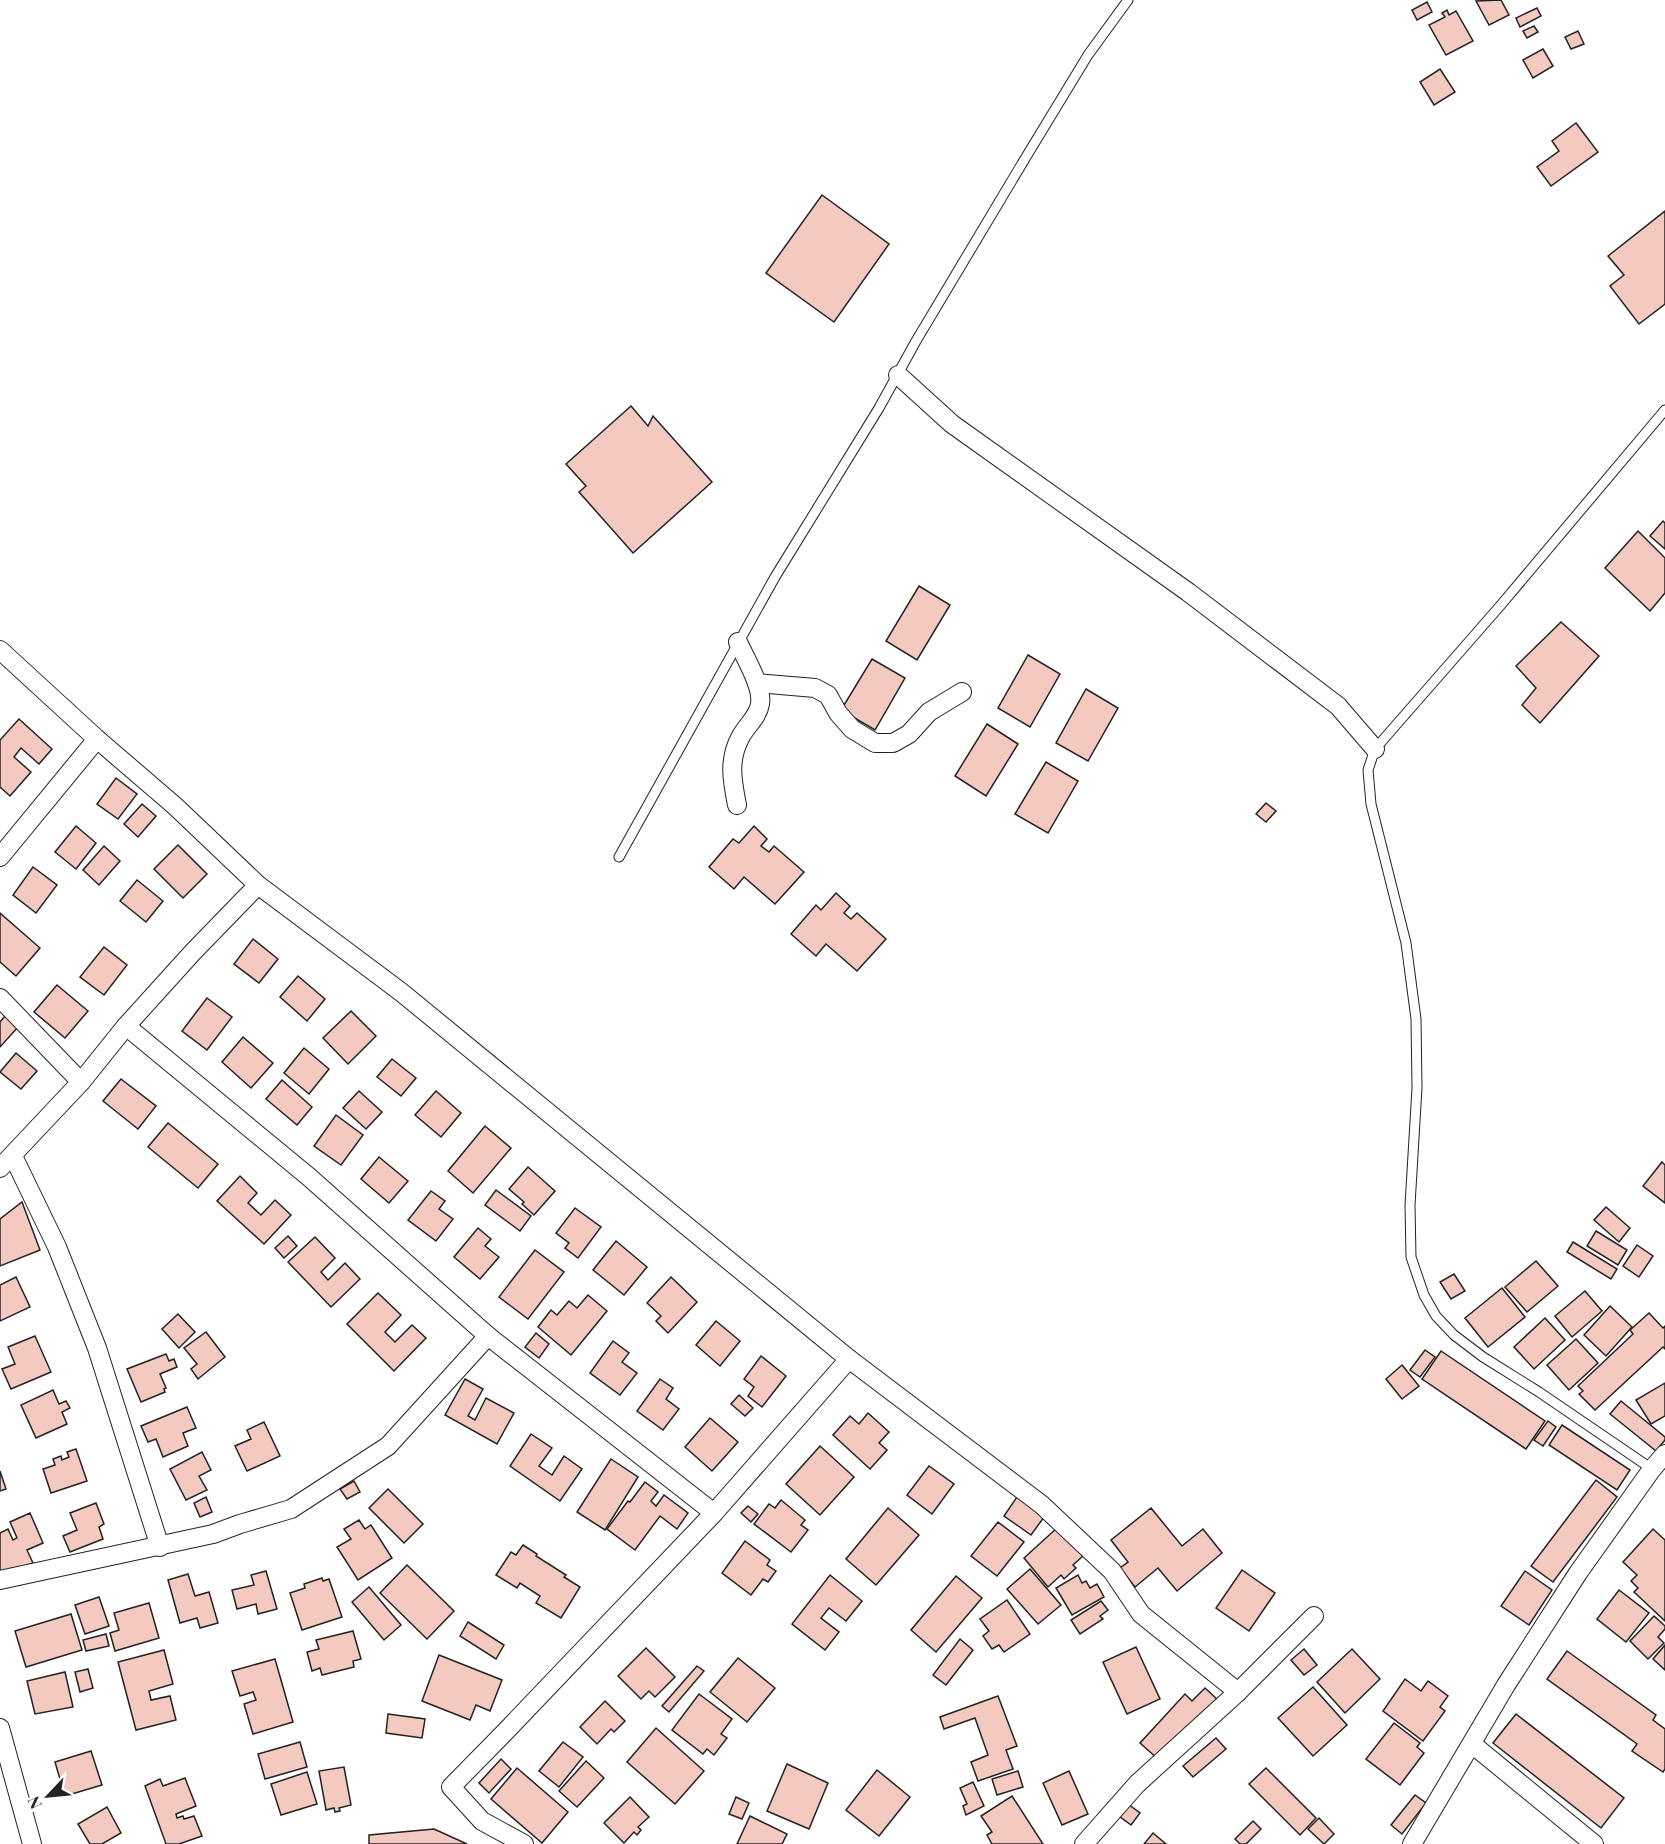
<svg xmlns="http://www.w3.org/2000/svg" width="1665" height="1844" font-family="'Playfair Display',serif">
  <style>
    .building { fill: #f3c9c0; stroke: #222; stroke-width: 1.5 }
    .lines { fill: none; stroke-linecap: round; stroke-linejoin: round }
    .lane-casing { stroke: #222; stroke-width: 11 }
    .street-casing { stroke: #222; stroke-width: 20 }
    .lane { stroke: #fff; stroke-width: 9 }
    .street { stroke: #fff; stroke-width: 18 }
  </style>
  <rect width="100%" height="100%" fill="#fff"/>
  <!-- building -->
  <g class="building">
    <path d="M1501,0L1509,15L1489,25L1476,1Z"/>
    <path d="M1427,2L1432,12L1417,20L1412,10Z"/>
    <path d="M1537,8L1541,16L1520,27L1516,18Z"/>
    <path d="M1447,10L1449,15L1456,11L1473,41L1446,55L1429,25L1445,17L1442,13Z"/>
    <path d="M1534,26L1538,32L1527,38L1523,31Z"/>
    <path d="M1578,31L1584,44L1571,49L1565,37Z"/>
    <path d="M1543,49L1553,66L1533,78L1523,60Z"/>
    <path d="M1440,69L1455,92L1434,105L1420,82Z"/>
    <path d="M1576,123L1598,152L1551,186L1537,167L1559,151L1552,141Z"/>
    <path d="M822,195L889,244L834,322L766,273Z"/>
    <path d="M1665,211V304L1639,324L1610,286L1624,275L1608,256Z"/>
    <path d="M631,406L648,426L653,416L712,482L633,553L579,492L586,486L566,464Z"/>
    <path d="M1663,521L1665,523V549L1650,536Z"/>
    <path d="M1638,531L1665,558V593L1650,611L1605,568Z"/>
    <path d="M919,586L950,605L917,660L886,641Z"/>
    <path d="M1561,622L1599,656L1540,723L1522,705L1536,688L1516,666Z"/>
    <path d="M1028,655L1060,674L1030,727L998,708Z"/>
    <path d="M872,659L905,678L875,730L841,710Z"/>
    <path d="M1086,689L1118,708L1088,761L1056,743Z"/>
    <path d="M19,719L52,749L39,764L21,748L14,757L31,772L10,796L0,787V740Z"/>
    <path d="M987,724L1018,744L986,796L955,776Z"/>
    <path d="M1046,762L1078,781L1048,833L1015,814Z"/>
    <path d="M116,778L137,794L118,819L97,804Z"/>
    <path d="M1266,803L1276,811L1266,822L1256,814Z"/>
    <path d="M142,804L156,816L138,837L124,824Z"/>
    <path d="M76,826L96,843L76,869L55,852Z"/>
    <path d="M754,826L767,839L761,846L769,852L774,846L804,872L775,904L744,877L734,889L709,867L733,839L739,843Z"/>
    <path d="M178,845L207,874L183,898L154,869Z"/>
    <path d="M104,846L120,861L99,885L83,870Z"/>
    <path d="M33,867L57,885L36,913L13,895Z"/>
    <path d="M137,880L163,901L146,922L120,901Z"/>
    <path d="M836,893L850,906L844,913L851,919L857,913L886,939L857,971L826,944L816,956L791,934L816,905L821,910Z"/>
    <path d="M0,913L40,948L16,976L0,962Z"/>
    <path d="M253,939L278,959L259,983L234,964Z"/>
    <path d="M104,947L127,965L104,995L80,977Z"/>
    <path d="M298,976L325,999L307,1021L280,997Z"/>
    <path d="M57,985L88,1011L65,1038L34,1012Z"/>
    <path d="M207,998L232,1017L207,1050L182,1031Z"/>
    <path d="M351,1011L376,1036L348,1064L323,1038Z"/>
    <path d="M5,1016L18,1027L0,1047V1022Z"/>
    <path d="M243,1037L273,1063L251,1088L222,1062Z"/>
    <path d="M304,1048L329,1069L309,1094L284,1073Z"/>
    <path d="M16,1053L37,1071L21,1089L0,1072Z"/>
    <path d="M392,1059L416,1078L401,1096L377,1077Z"/>
    <path d="M121,1079L156,1106L138,1129L103,1101Z"/>
    <path d="M282,1080L312,1107L297,1125L266,1099Z"/>
    <path d="M359,1091L382,1112L366,1129L343,1108Z"/>
    <path d="M436,1091L461,1113L441,1137L415,1115Z"/>
    <path d="M336,1115L363,1135L341,1165L314,1146Z"/>
    <path d="M168,1123L218,1164L198,1188L148,1147Z"/>
    <path d="M485,1126L511,1148L473,1193L448,1171Z"/>
    <path d="M379,1157L408,1181L389,1203L361,1179Z"/>
    <path d="M1662,1162L1665,1165V1203L1643,1186Z"/>
    <path d="M528,1167L555,1191L534,1215L522,1204L524,1202L509,1189Z"/>
    <path d="M240,1176L257,1193L248,1203L261,1215L275,1200L291,1215L264,1244L217,1201Z"/>
    <path d="M496,1190L531,1216L520,1231L485,1205Z"/>
    <path d="M431,1191L445,1201L439,1209L453,1219L436,1241L408,1220Z"/>
    <path d="M22,1202L40,1250L0,1266V1219Z"/>
    <path d="M1606,1207L1630,1228L1619,1242L1594,1220Z"/>
    <path d="M575,1208L601,1227L578,1258L565,1248L569,1243L556,1233Z"/>
    <path d="M478,1228L491,1239L485,1246L499,1257L480,1279L454,1257Z"/>
    <path d="M1596,1231L1627,1250L1618,1265L1587,1246Z"/>
    <path d="M288,1236L297,1246L284,1258L275,1248Z"/>
    <path d="M315,1237L335,1258L321,1272L328,1280L345,1263L360,1279L331,1307L288,1262Z"/>
    <path d="M616,1241L647,1267L624,1295L593,1270Z"/>
    <path d="M1573,1242L1617,1269L1611,1279L1567,1252Z"/>
    <path d="M1637,1245L1653,1256L1639,1277L1623,1266Z"/>
    <path d="M535,1250L564,1272L528,1319L499,1297Z"/>
    <path d="M1536,1261L1558,1286L1527,1312L1505,1287Z"/>
    <path d="M1454,1274L1465,1291L1451,1299L1440,1282Z"/>
    <path d="M16,1277L30,1307L0,1321V1285Z"/>
    <path d="M671,1277L697,1302L668,1333L656,1321L661,1316L647,1303Z"/>
    <path d="M1502,1288L1525,1317L1488,1347L1465,1318Z"/>
    <path d="M1585,1291L1602,1311L1572,1337L1555,1316Z"/>
    <path d="M378,1293L401,1315L385,1332L395,1342L412,1325L426,1338L394,1371L347,1324Z"/>
    <path d="M588,1295L607,1311L571,1355L538,1327L551,1310L557,1315L569,1301L577,1308Z"/>
    <path d="M1610,1306L1632,1327L1606,1356L1584,1335Z"/>
    <path d="M1649,1313L1663,1328L1665,1326V1349L1663,1347L1595,1410L1579,1394L1583,1391L1578,1386L1633,1334L1630,1330Z"/>
    <path d="M178,1314L195,1332L179,1348L162,1329Z"/>
    <path d="M1545,1318L1565,1340L1534,1369L1514,1347Z"/>
    <path d="M716,1321L740,1341L720,1366L696,1345Z"/>
    <path d="M206,1332L225,1357L198,1379L191,1369L197,1364L184,1348Z"/>
    <path d="M536,1333L549,1344L539,1358L525,1347Z"/>
    <path d="M35,1336L51,1372L11,1389L2,1369L15,1364L8,1347Z"/>
    <path d="M1576,1339L1598,1363L1569,1390L1547,1365Z"/>
    <path d="M613,1341L629,1353L622,1362L637,1373L620,1395L590,1373Z"/>
    <path d="M1425,1350L1435,1357L1420,1377L1410,1370Z"/>
    <path d="M1441,1351L1545,1421L1526,1449L1422,1379Z"/>
    <path d="M166,1354L169,1361L174,1359L177,1367L160,1374L166,1388L164,1389L165,1392L141,1402L127,1369Z"/>
    <path d="M761,1356L786,1376L762,1407L748,1396L754,1387L744,1379Z"/>
    <path d="M1402,1365L1419,1386L1402,1399L1386,1379Z"/>
    <path d="M465,1379L483,1389L468,1416L475,1420L486,1398L514,1413L497,1444L445,1415Z"/>
    <path d="M660,1379L673,1388L666,1399L679,1409L663,1430L637,1411Z"/>
    <path d="M1665,1383V1416L1651,1424L1636,1400Z"/>
    <path d="M53,1390L59,1404L66,1401L70,1408L62,1412L67,1424L36,1438L21,1405Z"/>
    <path d="M739,1395L753,1408L745,1416L731,1404Z"/>
    <path d="M1621,1401L1665,1437V1440L1656,1451L1610,1414Z"/>
    <path d="M187,1407L196,1428L183,1433L188,1446L163,1457L156,1439L148,1442L141,1426Z"/>
    <path d="M868,1413L889,1432L879,1443L887,1450L870,1469L833,1435L850,1416L859,1424Z"/>
    <path d="M710,1418L738,1442L712,1471L685,1447Z"/>
    <path d="M1548,1421L1556,1427L1543,1446L1534,1440Z"/>
    <path d="M264,1422L280,1456L247,1471L235,1446L251,1439L247,1430Z"/>
    <path d="M1562,1425L1630,1470L1617,1490L1549,1445Z"/>
    <path d="M531,1434L552,1448L539,1466L552,1475L564,1456L582,1469L560,1501L510,1466Z"/>
    <path d="M820,1446L854,1477L820,1515L786,1484Z"/>
    <path d="M76,1449L87,1481L51,1493L43,1469L55,1465L53,1459L61,1456L62,1460L69,1457L67,1452Z"/>
    <path d="M202,1452L211,1470L199,1476L207,1490L186,1500L170,1469Z"/>
    <path d="M611,1459L638,1477L605,1530L577,1512Z"/>
    <path d="M929,1466L954,1484L932,1514L907,1495Z"/>
    <path d="M0,1471L6,1489L0,1491Z"/>
    <path d="M1596,1480L1617,1497L1553,1582L1531,1566Z"/>
    <path d="M354,1481L360,1492L347,1499L340,1489Z"/>
    <path d="M645,1482L658,1492L651,1501L656,1506L664,1495L688,1513L677,1529L660,1516L635,1550L607,1529L628,1501L630,1502Z"/>
    <path d="M388,1489L423,1524L404,1543L369,1508Z"/>
    <path d="M1019,1494L1047,1513L1031,1535L1004,1516Z"/>
    <path d="M206,1497L212,1512L200,1517L194,1503Z"/>
    <path d="M781,1500L805,1520L801,1525L808,1530L791,1552L754,1524L769,1504L775,1508Z"/>
    <path d="M96,1503L104,1524L99,1527L103,1539L70,1552L63,1536L77,1530L70,1513Z"/>
    <path d="M748,1506L758,1514L751,1522L741,1513Z"/>
    <path d="M888,1508L919,1535L876,1585L846,1559Z"/>
    <path d="M1151,1508L1182,1546L1203,1529L1222,1553L1177,1591L1158,1568L1135,1587L1120,1568L1128,1562L1111,1540Z"/>
    <path d="M30,1513L43,1543L27,1550L33,1563L0,1577V1533L8,1529L13,1540L17,1538L10,1522Z"/>
    <path d="M359,1520L365,1529L371,1525L392,1558L358,1580L337,1547L351,1539L344,1529Z"/>
    <path d="M998,1522L1024,1542L997,1576L971,1556Z"/>
    <path d="M1058,1527L1083,1556L1073,1565L1076,1568L1064,1579L1061,1575L1048,1587L1024,1558Z"/>
    <path d="M1653,1529L1665,1540V1621L1634,1592L1638,1588L1631,1581L1637,1575L1623,1562Z"/>
    <path d="M745,1541L770,1560L767,1565L776,1571L768,1582L763,1579L751,1595L722,1573Z"/>
    <path d="M523,1545L537,1554L536,1556L566,1575L564,1577L580,1587L561,1618L536,1603L540,1596L520,1583L517,1588L496,1575L511,1552L516,1555Z"/>
    <path d="M407,1565L454,1611L427,1639L380,1593Z"/>
    <path d="M1030,1569L1061,1605L1038,1624L1007,1589Z"/>
    <path d="M1242,1570L1275,1593L1249,1631L1216,1608Z"/>
    <path d="M266,1571L277,1609L258,1614L256,1604L237,1609L232,1590L254,1585L251,1575Z"/>
    <path d="M1525,1571L1552,1590L1529,1625L1501,1606Z"/>
    <path d="M188,1574L195,1596L209,1592L218,1623L200,1628L197,1618L180,1623L168,1580Z"/>
    <path d="M830,1575L862,1601L846,1621L829,1608L821,1618L839,1632L825,1650L792,1624Z"/>
    <path d="M1078,1575L1082,1583L1086,1581L1090,1588L1097,1584L1104,1597L1072,1615L1056,1588Z"/>
    <path d="M956,1576L982,1598L936,1652L911,1630Z"/>
    <path d="M322,1578L323,1581L329,1579L342,1617L302,1630L290,1593L305,1588L304,1584Z"/>
    <path d="M369,1587L401,1625L384,1640L352,1602Z"/>
    <path d="M1619,1590L1649,1613L1626,1642L1597,1619Z"/>
    <path d="M99,1597L109,1626L85,1634L75,1605Z"/>
    <path d="M1007,1600L1030,1634L1004,1652L999,1645L992,1649L983,1636L989,1631L980,1619Z"/>
    <path d="M1101,1601L1108,1610L1100,1616L1103,1619L1080,1634L1071,1620Z"/>
    <path d="M149,1603L159,1638L115,1651L110,1633L119,1630L114,1613Z"/>
    <path d="M71,1614L82,1650L26,1667L15,1631Z"/>
    <path d="M1654,1616L1665,1626V1629L1658,1637L1664,1643L1648,1659L1630,1641Z"/>
    <path d="M468,1622L504,1645L496,1659L460,1636Z"/>
    <path d="M353,1631L361,1659L353,1661L354,1667L322,1675L320,1668L312,1671L307,1652L319,1649L316,1640Z"/>
    <path d="M106,1634L109,1646L86,1651L83,1640Z"/>
    <path d="M960,1639L973,1650L946,1685L933,1675Z"/>
    <path d="M1665,1645V1670L1653,1659Z"/>
    <path d="M1136,1647L1160,1699L1127,1714L1103,1662Z"/>
    <path d="M646,1648L675,1677L655,1697L649,1691L641,1699L618,1676Z"/>
    <path d="M1304,1649L1317,1665L1304,1675L1291,1660Z"/>
    <path d="M1352,1649L1380,1679L1345,1713L1317,1682Z"/>
    <path d="M164,1650L173,1684L149,1691L151,1700L170,1696L176,1720L136,1730L118,1662Z"/>
    <path d="M1567,1651L1656,1715L1653,1720L1665,1729V1769L1663,1772L1632,1751L1637,1744L1547,1679Z"/>
    <path d="M439,1655L502,1680L490,1711L476,1705L470,1720L422,1701Z"/>
    <path d="M738,1658L775,1688L747,1722L710,1692Z"/>
    <path d="M275,1659L293,1722L253,1734L244,1704L256,1700L253,1692L240,1696L232,1671Z"/>
    <path d="M697,1666L704,1671L669,1712L662,1706Z"/>
    <path d="M88,1669L93,1688L80,1692L75,1672Z"/>
    <path d="M65,1672L73,1707L35,1714L27,1681Z"/>
    <path d="M1405,1679L1421,1691L1428,1681L1448,1696L1440,1707L1445,1711L1423,1741L1383,1711Z"/>
    <path d="M1313,1687L1347,1725L1313,1756L1278,1718Z"/>
    <path d="M1205,1688L1219,1701L1159,1760L1140,1743L1185,1694L1192,1701Z"/>
    <path d="M699,1694L732,1719L721,1734L727,1738L714,1755L707,1749L703,1754L672,1730Z"/>
    <path d="M998,1696L1017,1746L1006,1750L1013,1769L978,1781L971,1762L988,1755L975,1718L944,1729L940,1717Z"/>
    <path d="M605,1701L625,1721L614,1732L611,1729L597,1744L580,1727Z"/>
    <path d="M388,1714L425,1719L422,1738L386,1733Z"/>
    <path d="M1516,1714L1624,1798L1601,1828L1493,1743Z"/>
    <path d="M1394,1723L1420,1743L1417,1747L1424,1753L1400,1785L1366,1759Z"/>
    <path d="M656,1728L704,1771L675,1804L627,1762Z"/>
    <path d="M1216,1738L1226,1749L1193,1777L1183,1766Z"/>
    <path d="M300,1742L307,1767L265,1779L258,1754Z"/>
    <path d="M563,1742L583,1757L559,1787L539,1771Z"/>
    <path d="M91,1751L102,1785L65,1796L55,1762Z"/>
    <path d="M501,1759L511,1769L489,1793L479,1783Z"/>
    <path d="M586,1761L604,1778L577,1807L559,1791Z"/>
    <path d="M787,1764L828,1783L809,1829L767,1811Z"/>
    <path d="M344,1767L351,1805L339,1808L340,1811L335,1812L334,1808L326,1810L319,1771Z"/>
    <path d="M517,1768L568,1812L542,1843L491,1799Z"/>
    <path d="M1266,1768L1316,1818L1300,1835L1249,1784Z"/>
    <path d="M877,1770L910,1797L879,1836L846,1810Z"/>
    <path d="M1018,1771L1023,1787L997,1795L992,1779Z"/>
    <path d="M1069,1771L1088,1814L1062,1825L1043,1783Z"/>
    <path d="M307,1772L317,1804L281,1815L271,1784Z"/>
    <path d="M185,1778L196,1806L176,1814L177,1818L183,1816L184,1819L194,1816L202,1836L179,1844H166L145,1786L160,1779L163,1786Z"/>
    <path d="M973,1782L984,1806L966,1815L963,1806L967,1804L960,1788Z"/>
    <path d="M1415,1795L1426,1803L1402,1834L1391,1825Z"/>
    <path d="M1012,1796L1043,1844H992L987,1835L992,1832L981,1816Z"/>
    <path d="M630,1797L649,1817L638,1827L641,1830L637,1835L634,1832L624,1843L604,1823Z"/>
    <path d="M736,1797L749,1803L742,1819L729,1814Z"/>
    <path d="M1128,1804L1140,1813L1131,1825L1119,1816Z"/>
    <path d="M107,1807L121,1833L102,1844H90L78,1824Z"/>
    <path d="M750,1816L787,1834L782,1844H737Z"/>
    <path d="M1319,1818L1334,1834L1324,1844L1308,1829Z"/>
    <path d="M1253,1821L1261,1829L1246,1844H1240L1235,1839Z"/>
    <path d="M434,1829L467,1844H369V1835Z"/>
    <path d="M1153,1833L1166,1844H1144Z"/>
  </g>
  <g class="lines">
    <!-- lane casing -->
    <g class="lane-casing">
      <g id="lane">
        <path d="M619,857L775,577L879,408L916,341L1026,157L1088,55L1128,0"/>
        <path d="M1652,1469L1539,1392L1483,1357L1454,1335L1436,1316L1424,1295L1411,1257L1410,1205L1417,1088L1416,1019L1406,943L1371,804L1368,770L1375,749L1500,606L1665,410"/>
      </g>
    </g>
    <!-- street casing -->
    <g class="street-casing">
      <g id="street">
        <path d="M898,375L952,424L1188,592L1338,706L1375,749"/>
        <path d="M0,650L97,739L175,806L258,885L401,992L849,1359L1042,1505L1112,1571L1141,1614L1238,1692"/>
        <path d="M757,683L815,688L828,695L838,713L852,729L875,743H893L909,734L929,712L962,692"/>
        <path d="M737,805C732,780 728,759 741,736C747,725 758,717 760,704C763,687 745,658 738,642"/>
        <path d="M0,857L97,739"/>
        <path d="M0,998L81,1082"/>
        <path d="M126,1026L309,1177L488,1336L714,1513L849,1359"/>
        <path d="M13,1156L57,1247L97,1348L160,1547"/>
        <path d="M0,1168L81,1082L126,1026L193,952L258,885"/>
        <path d="M0,1580L213,1534L240,1524L291,1509L388,1446L488,1336"/>
        <path d="M0,1728L32,1844"/>
        <path d="M1472,1744L1594,1844"/>
        <path d="M524,1844L482,1821L451,1787L506,1731L714,1513"/>
        <path d="M1084,1844L1137,1784L1238,1692L1314,1616"/>
        <path d="M1412,1844L1506,1685L1578,1573L1652,1469L1665,1454"/>
      </g>
    </g>
    <!-- lane -->
    <use href="#lane" class="lane"/>
    <!-- street -->
    <use href="#street" class="street"/>
  </g>
  <!-- north arrow -->
  <g transform="translate(48 1796) rotate(244)" stroke="#ffffff" stroke-width="4.5" paint-order="stroke">
  <path d="M0-4.5L10 22L0 15L-10 22Z" fill="#222222"/>
  <text y="-9" font-size="16" font-weight="bold" text-anchor="middle" fill="#222222">N</text>
  </g>
</svg>
